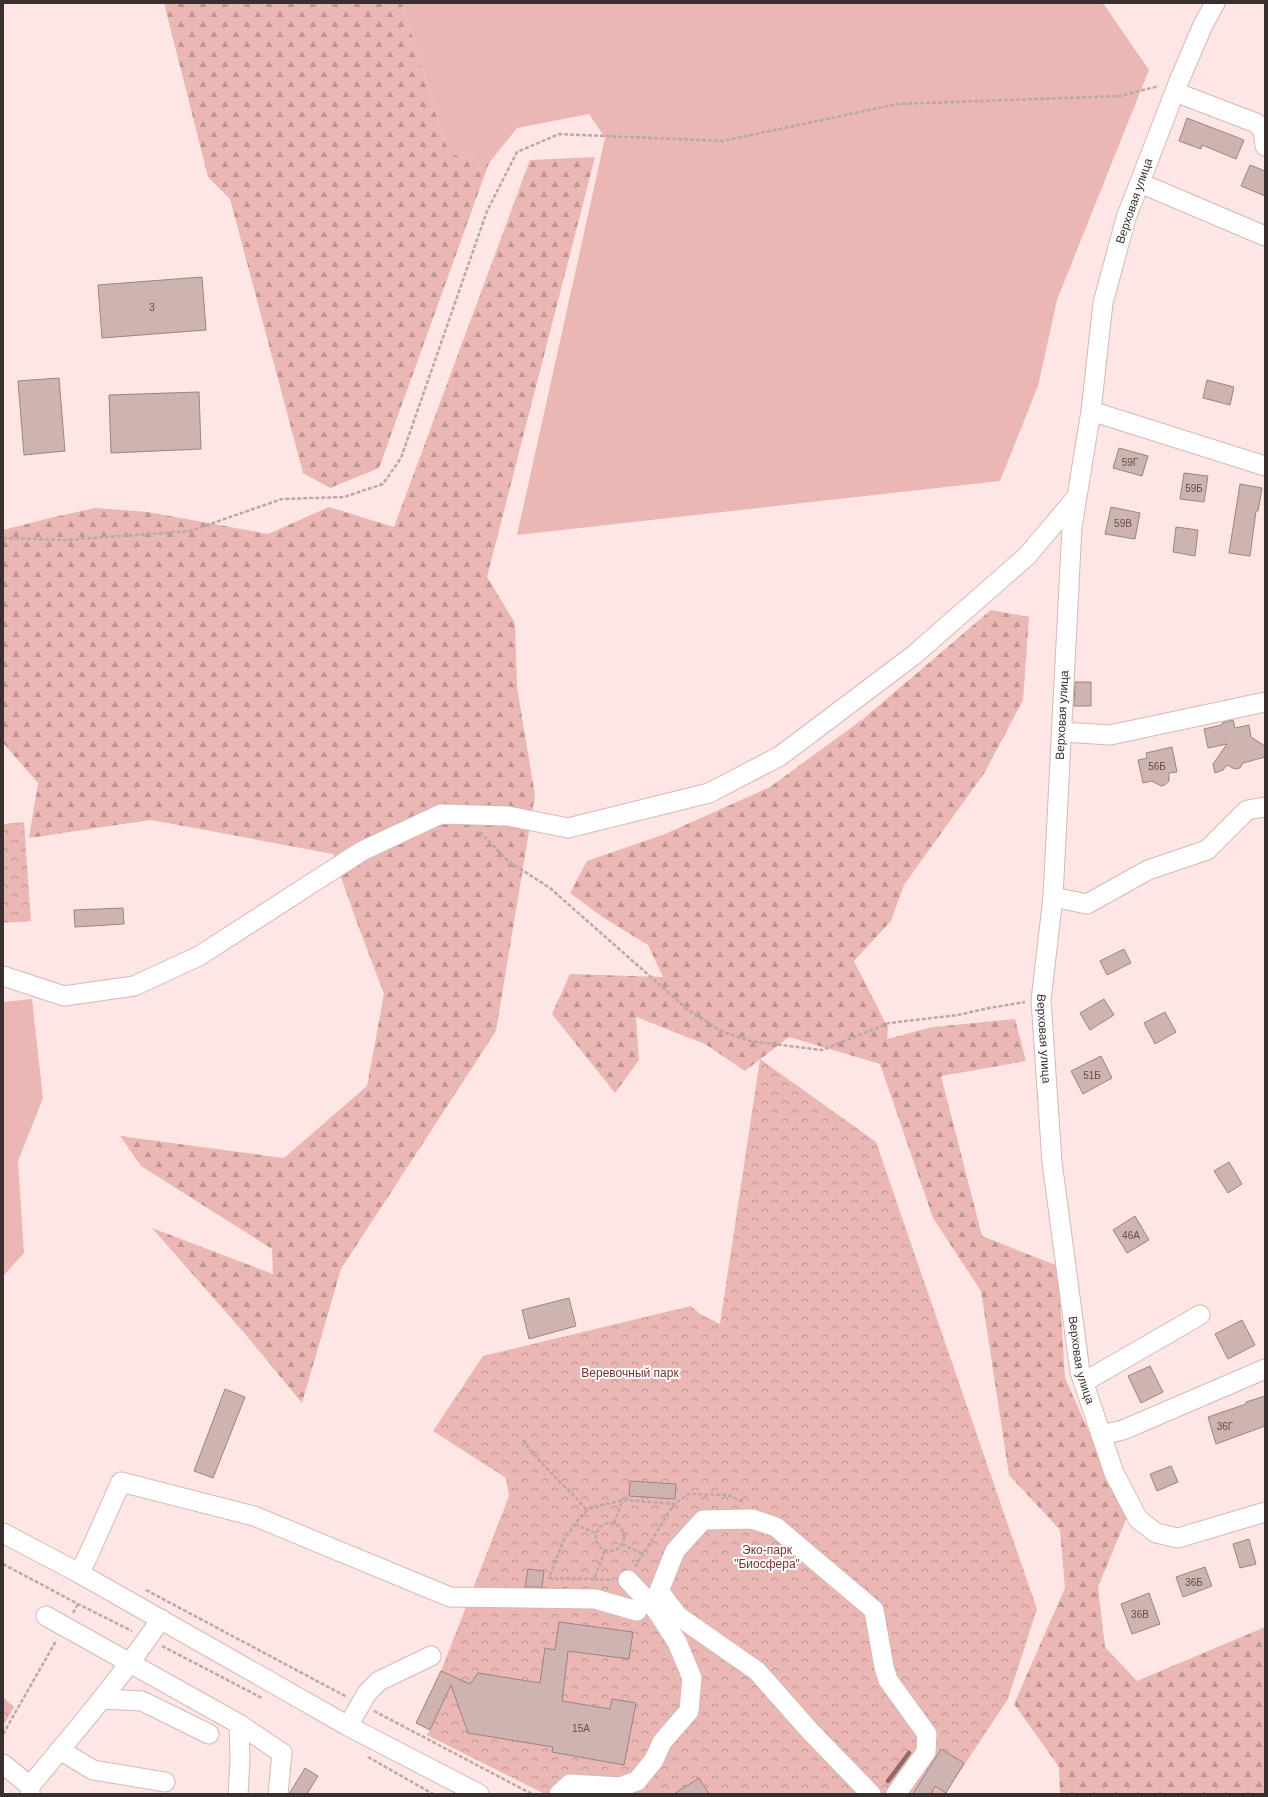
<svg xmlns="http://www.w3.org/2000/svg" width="1268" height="1797" font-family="Arial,sans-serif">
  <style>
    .grass { fill: #eab7b4 }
    .forest { fill: url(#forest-firs) }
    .park { fill: url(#park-crowns) }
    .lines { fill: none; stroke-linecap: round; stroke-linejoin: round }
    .stream { stroke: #966967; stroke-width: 4.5 }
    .building { fill: #cfb3b1; stroke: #9d8381 }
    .minor-casing { stroke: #d5b9b7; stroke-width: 21 }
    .path { stroke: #bba8a7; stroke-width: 2.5; stroke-dasharray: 4 2; stroke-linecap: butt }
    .minor { stroke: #fff; stroke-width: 19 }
    .labels { text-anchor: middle; stroke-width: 4; stroke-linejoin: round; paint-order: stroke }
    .number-label { font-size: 10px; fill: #5e504f }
    .street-label { font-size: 12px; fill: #392f2e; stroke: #fff }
    .park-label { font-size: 12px; fill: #7b302f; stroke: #fff }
  </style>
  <defs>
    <pattern id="forest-firs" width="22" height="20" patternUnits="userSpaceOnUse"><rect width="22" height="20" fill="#eab7b4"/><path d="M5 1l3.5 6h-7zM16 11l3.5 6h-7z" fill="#bf9593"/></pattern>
    <pattern id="park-crowns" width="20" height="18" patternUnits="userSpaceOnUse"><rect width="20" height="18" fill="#eab7b4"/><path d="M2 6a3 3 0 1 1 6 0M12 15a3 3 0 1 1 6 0" fill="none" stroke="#bf9593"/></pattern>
  </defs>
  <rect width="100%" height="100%" fill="#fee6e5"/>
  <!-- grass -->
  <g class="grass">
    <path d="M402,3H1103L1149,70L1057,300L1038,386L1000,481L517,535L605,138L589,114L517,128L489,163L449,154Z"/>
    <path d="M32,999L43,1098L18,1161L24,1253L3,1276V1002Z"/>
  </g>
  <!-- forest -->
  <g class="forest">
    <path d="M164,3H402L449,154L489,163L379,468L330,488L303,473L230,199L208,177Z"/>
    <path d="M595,157L487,577L515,623L517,687L535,795L496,1031L341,1269L302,1403L246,1335L152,1228L273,1274L272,1249L141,1166L120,1136L284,1158L367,1086L384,994L356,920L333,854L151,820L29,838L38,783L3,743V530L50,518L95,508L148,512L268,534L329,507L394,527L530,160Z"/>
    <path d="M991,610L1029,617L1023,700L985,772L904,885L891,921L854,961L888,1028L887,1039L933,1027L1015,1019L1026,1061L941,1076L982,1236L1058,1266L1065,1378L1127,1517L1098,1587L1105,1647L1137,1681L1265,1627V1794H1060L1059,1767L1014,1704L1065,1588L1060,1530L1009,1475L981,1291L933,1218L880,1064L789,1037L745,1071L705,1044L636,1017L639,1060L615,1093L552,1014L570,974L663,977L648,945L604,918L570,893L587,861L665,834L770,787L863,719Z"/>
  </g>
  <!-- park -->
  <g class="park">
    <path d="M24,822L31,921L3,923V824Z"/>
    <path d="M760,1059L876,1142L1037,1609L1008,1699L945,1794H545L427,1735L430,1730L416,1723L441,1671L509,1496L506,1478L433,1431L483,1356L691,1306L700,1314L720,1324Z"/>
    <path d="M3,1697L14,1707L3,1726Z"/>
  </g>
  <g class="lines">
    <!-- stream -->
    <path class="stream" d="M888,1781L909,1753"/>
  </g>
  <!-- building -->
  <g class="building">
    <path d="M1187,118L1244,140L1236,159L1202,145L1201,149L1179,141Z"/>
    <path d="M1250,165L1265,171V196L1241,186Z"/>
    <path d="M202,277L206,330L102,338L98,285Z"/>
    <path d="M59,378L65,451L24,455L18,381Z"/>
    <path d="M1207,380L1234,387L1230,405L1203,398Z"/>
    <path d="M199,392L201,449L111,453L109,395Z"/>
    <path d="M1119,448L1148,456L1142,476L1113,468Z"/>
    <path d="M1184,473L1208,476L1204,502L1180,499Z"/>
    <path d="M1240,484L1262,488L1258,511H1256L1250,556L1229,553Z"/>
    <path d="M1111,507L1140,513L1135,539L1105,534Z"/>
    <path d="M1176,527L1198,530L1195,556L1173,552Z"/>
    <path d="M1075,682H1091V706H1074Z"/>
    <path d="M1233,720L1235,728L1249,725L1251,737L1265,746V757L1243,763L1240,768L1235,769L1227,765L1223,770L1215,773L1213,764L1227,744L1208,748L1204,729L1222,725V723Z"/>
    <path d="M1172,747L1177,772L1169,773V781L1165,785L1161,786L1152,781L1143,783L1138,760L1147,758L1146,753Z"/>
    <path d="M123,908L124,924L75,927L74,910Z"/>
    <path d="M1124,949L1131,963L1107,975L1100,961Z"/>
    <path d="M1104,999L1114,1015L1090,1030L1080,1013Z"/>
    <path d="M1165,1012L1176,1032L1155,1044L1144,1023Z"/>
    <path d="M1101,1056L1112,1078L1083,1094L1071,1071Z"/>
    <path d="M1229,1162L1242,1184L1228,1193L1214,1171Z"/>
    <path d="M1135,1216L1149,1240L1127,1253L1113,1230Z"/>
    <path d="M569,1298L576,1326L529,1339L522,1310Z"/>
    <path d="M1242,1320L1255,1345L1228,1359L1215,1334Z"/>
    <path d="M1150,1366L1163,1392L1141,1403L1128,1376Z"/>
    <path d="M225,1389L245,1397L213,1478L194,1471Z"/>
    <path d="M1265,1396V1426L1216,1444L1208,1417L1246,1404V1402Z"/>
    <path d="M1171,1466L1178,1482L1157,1491L1150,1474Z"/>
    <path d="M630,1481L676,1484L675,1499L629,1496Z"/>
    <path d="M1249,1539L1256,1564L1240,1568L1233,1544Z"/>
    <path d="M1205,1567L1212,1586L1183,1597L1176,1577Z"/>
    <path d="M528,1569L544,1571L542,1587H525Z"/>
    <path d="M1149,1593L1160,1624L1132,1634L1121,1604Z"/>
    <path d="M559,1622L633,1632L629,1659L568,1651L562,1701L610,1709L612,1699L636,1703L624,1765L552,1752L553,1747L468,1733L451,1685L430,1730L416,1723L441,1671L470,1684L478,1673L540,1683L545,1648L555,1650Z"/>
    <path d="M941,1749L964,1763L946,1793L935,1786L931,1794H913Z"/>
    <path d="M305,1768L318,1776L307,1794H289Z"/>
    <path d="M699,1778L709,1794H674Z"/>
  </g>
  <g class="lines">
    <!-- minor casing -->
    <g class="minor-casing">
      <g id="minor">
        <path id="s1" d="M1215,3L1203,25L1179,81L1126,218L1103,303L1091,411L1072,527L1053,897L1041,1000L1052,1162L1080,1372L1114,1473L1138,1519L1156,1533L1178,1538L1265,1512"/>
        <path d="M1175,92L1256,123L1263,130L1265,146"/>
        <path d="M1140,183L1265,236"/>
        <path d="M1091,411L1265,466"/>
        <path d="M1062,732L1110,735L1265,702"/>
        <path d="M1053,897L1087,904L1148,870L1207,850L1247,810L1265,807"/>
        <path d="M3,976L64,996L134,986L199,956L362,851L441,814L508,816L568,828L709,793L780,756L914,655L1027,556L1076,498"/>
        <path d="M1084,1382L1200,1315"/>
        <path d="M1101,1435L1123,1430L1265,1369"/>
        <path d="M3,1533L79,1573L348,1726L479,1794"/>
        <path d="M79,1573L87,1558L121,1482L254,1516L450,1597L595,1599L637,1611"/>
        <path d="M46,1616L239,1724L282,1753L278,1794"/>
        <path d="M102,1699L142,1701L209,1734"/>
        <path d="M348,1726L367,1693L379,1681L431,1656"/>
        <path d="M60,1750L93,1770L165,1782"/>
        <path d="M3,1764L30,1786"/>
        <path d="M30,1794V1786C75,1732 121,1678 161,1619"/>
        <path d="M238,1794L240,1760L239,1724"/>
        <path d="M559,1794L570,1784L620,1787L637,1781L654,1760L662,1742L689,1711L692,1678L677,1642L657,1611L628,1580"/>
        <path d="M871,1794L810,1731L757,1671L678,1616L659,1591L675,1551L703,1520L752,1519L776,1527L874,1610L884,1667L888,1680L927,1734L926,1752L896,1794"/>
      </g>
    </g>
    <!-- path -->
    <g class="path">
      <path d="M3,538L65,540L190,531L282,499L344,497L383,484L401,458L487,211L517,152L559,134L723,141L897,104L1120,96L1159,86"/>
      <path d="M480,832L508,861L550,888L687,1009L721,1031L750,1041L822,1050L889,1023L958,1015L989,1008L1025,1002"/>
      <path d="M523,1440C541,1466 566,1486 587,1510"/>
      <circle cx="610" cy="1537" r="14"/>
      <path d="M614,1523L623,1500"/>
      <path d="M575,1524L595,1533"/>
      <path d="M622,1544L643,1554"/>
      <path d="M605,1551L594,1579L613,1580"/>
      <path d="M3,1564L78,1604L132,1631"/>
      <path d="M635,1567L674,1504"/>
      <path d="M594,1579L549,1578L564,1539L582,1515L590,1508L623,1500L674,1504L688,1494L728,1495L744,1502"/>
      <path d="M146,1590L347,1697"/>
      <path d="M73,1613L78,1604"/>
      <path d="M162,1646L262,1698"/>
      <path d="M374,1711L532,1794"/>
      <path d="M3,1734L56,1641"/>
      <path d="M368,1757L433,1794"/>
    </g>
    <!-- minor -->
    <use href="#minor" class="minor"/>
  </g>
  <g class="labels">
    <!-- number labels -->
    <g class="number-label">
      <text x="152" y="311">3</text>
      <text x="1130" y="466">59Г</text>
      <text x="1194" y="492">59Б</text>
      <text x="1123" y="527">59В</text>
      <text x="1157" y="770">56Б</text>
      <text x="1092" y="1079">51Б</text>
      <text x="1131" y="1239">46А</text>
      <text x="1225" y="1430">36Г</text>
      <text x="1194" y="1586">36Б</text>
      <text x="1140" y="1618">36В</text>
      <text x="581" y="1732">15А</text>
    </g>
    <!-- street labels -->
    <g class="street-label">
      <text transform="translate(1134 201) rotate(-71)" y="4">Верховая улица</text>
      <text transform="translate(1062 715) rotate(-87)" y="4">Верховая улица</text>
      <text dy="4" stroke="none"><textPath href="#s1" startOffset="1060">Верховая улица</textPath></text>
      <text dy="4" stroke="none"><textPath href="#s1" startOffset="1384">Верховая улица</textPath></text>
    </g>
    <!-- park labels -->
    <g class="park-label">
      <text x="630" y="1377">Веревочный парк</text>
      <text x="767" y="1554">Эко-парк<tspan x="767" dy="14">"Биосфера"</tspan></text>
    </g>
  </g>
  <!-- border -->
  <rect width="1268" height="1797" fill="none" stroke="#392f2e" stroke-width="8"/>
</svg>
